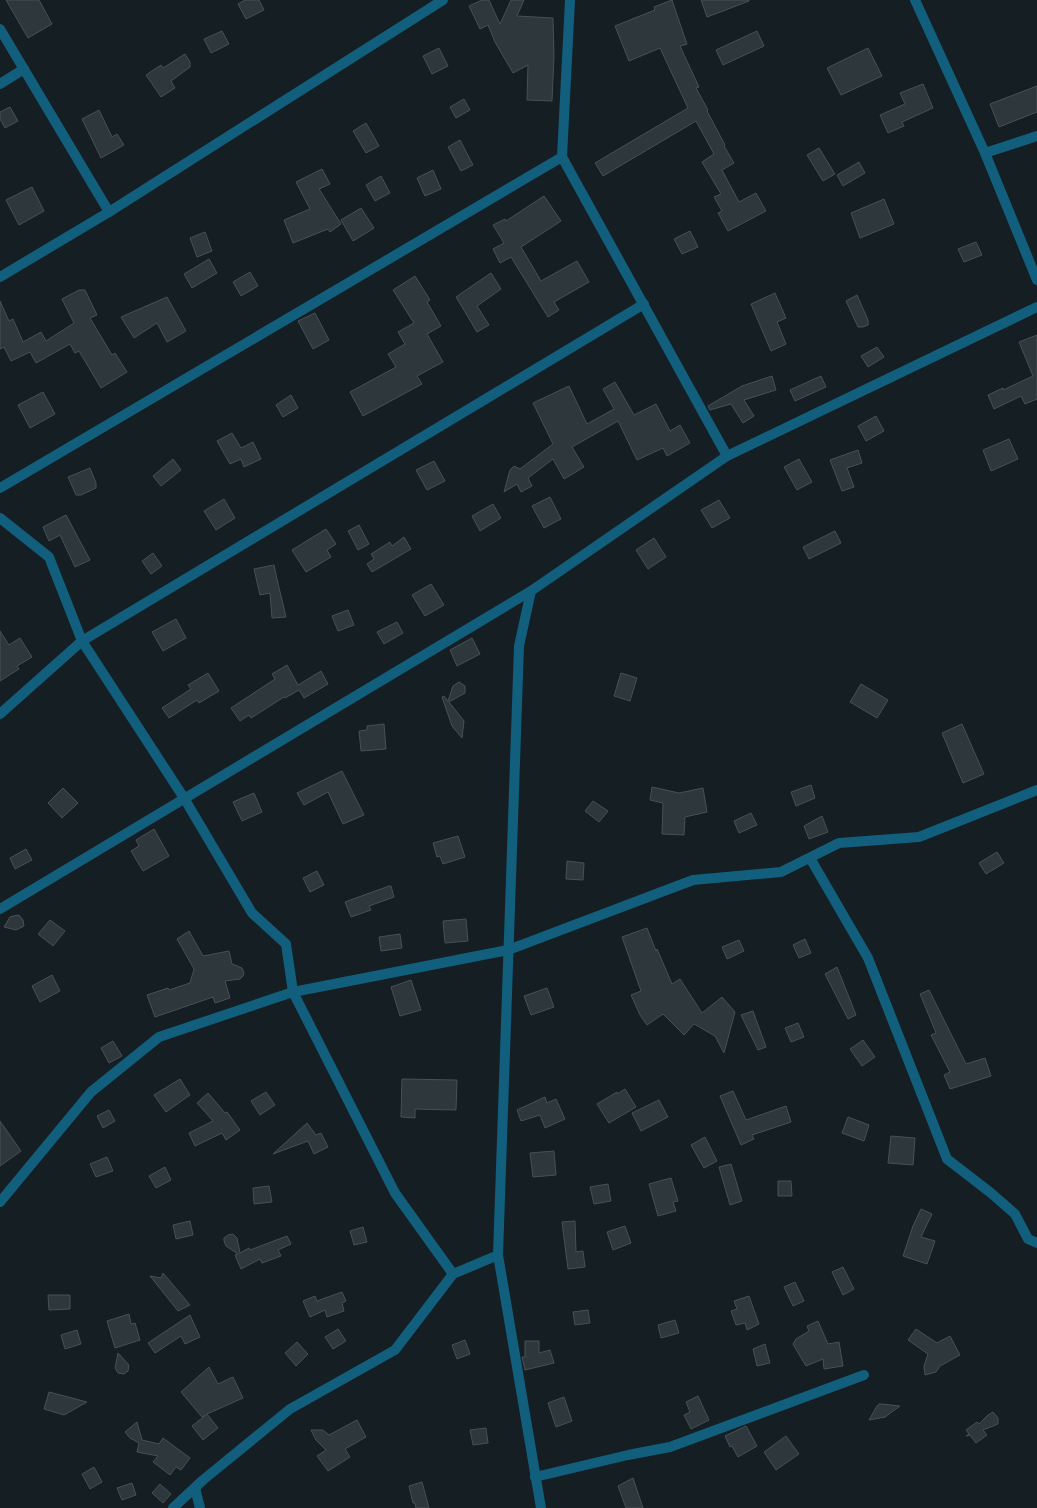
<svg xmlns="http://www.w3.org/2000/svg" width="1037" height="1508" font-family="'Archivo Narrow',sans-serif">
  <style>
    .building { fill: #2d373c; stroke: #465156 }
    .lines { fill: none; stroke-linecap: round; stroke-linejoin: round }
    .minor { stroke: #125f7d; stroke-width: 10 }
  </style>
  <rect width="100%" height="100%" fill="#141e23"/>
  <!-- building -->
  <g class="building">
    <path d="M6,0H39L52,24L28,38Z"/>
    <path d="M245,0H259L264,10L246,19L238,4Z"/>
    <path d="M482,0H489L500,24L511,0H524L517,16L553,18L554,56L552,101L527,100L528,65L513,73L495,42L488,25L480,29L469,6Z"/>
    <path d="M672,0L687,44L680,46L699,87L696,88L708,110L707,111L725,145L724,146L734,163L722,170L739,202L756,193L766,211L728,231L718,213L722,211L714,197L721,194L702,162L714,154L696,121L603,176L595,163L688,108L660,48L629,61L615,26L655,10L654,7Z"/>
    <path d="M701,0H749V1L707,17Z"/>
    <path d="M222,31L229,44L211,53L204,39Z"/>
    <path d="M757,31L764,46L723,65L716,50Z"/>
    <path d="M439,48L448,66L432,74L423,56Z"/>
    <path d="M868,48L882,76L841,95L827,68Z"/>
    <path d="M185,54L190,62V67L171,81L175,88L161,97L146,75L161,65L163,68Z"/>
    <path d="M923,84L933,108L902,122L904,126L888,133L880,115L905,104L900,93Z"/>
    <path d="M1037,86V112L999,127L990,104Z"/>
    <path d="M464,99L470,110L456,118L450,107Z"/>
    <path d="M10,107L18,121L5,128L0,119V112Z"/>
    <path d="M99,110L112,137L117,134L124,145L101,158L82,119Z"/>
    <path d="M366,123L379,146L366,153L353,131Z"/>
    <path d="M460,140L473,165L461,171L448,147Z"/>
    <path d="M819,148L835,174L823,181L807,155Z"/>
    <path d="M859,162L865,173L843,186L837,175Z"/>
    <path d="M322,169L330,184L319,189L341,224L330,232L328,229L293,243L284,220L310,209L296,182Z"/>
    <path d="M433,170L441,189L425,196L417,178Z"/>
    <path d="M381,176L390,193L375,201L366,185Z"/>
    <path d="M32,187L44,211L19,225L6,200Z"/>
    <path d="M544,196L561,221L521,247L541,281L577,261L589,282L554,302L559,310L548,317L511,257L500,263L493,249L504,243L493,225L505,219L506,221Z"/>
    <path d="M884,199L894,224L860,238L851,213Z"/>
    <path d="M361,208L374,228L353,241L341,220Z"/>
    <path d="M690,231L698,247L682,254L674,239Z"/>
    <path d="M205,232L212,251L197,257L190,238Z"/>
    <path d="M976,242L982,255L964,262L958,249Z"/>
    <path d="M209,259L217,273L192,288L184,274Z"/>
    <path d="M250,272L258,286L241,296L233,282Z"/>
    <path d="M491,273L501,289L477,306L489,325L477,332L456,297Z"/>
    <path d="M415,276L430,300L427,302L441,326L427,334L443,362L417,376L422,384L363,416L350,392L396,367L388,354L405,344L398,332L414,323L393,290Z"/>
    <path d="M79,290H85L97,315L90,318L112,355L115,353L127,372L101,388L79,351L75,353L70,344L36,363L30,352L11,361L4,347L0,349V301L9,321L13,319L23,342L41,332L46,341L74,323L62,299Z"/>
    <path d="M775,293L786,318L777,322L786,344L771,351L751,304Z"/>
    <path d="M857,295L868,320V325L863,327H858L846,301Z"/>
    <path d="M167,297L186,331L167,342L157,323L134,338L121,317Z"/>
    <path d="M315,313L329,340L313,349L298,321Z"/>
    <path d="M1037,335V399L1025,404L1021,396L994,409L988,395L1003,388V390L1033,376L1019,342Z"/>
    <path d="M877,347L884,357L868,367L861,356Z"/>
    <path d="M772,376L776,390L744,400L754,416L743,423L731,404L710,410L708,406L742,386Z"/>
    <path d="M821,376L826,387L795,401L790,390Z"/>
    <path d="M615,382L634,415L656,404L670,431L680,425L690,443L667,456L663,448L637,460L618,421L572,447L584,467L564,479L553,459L528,478L532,486L521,492L517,484L504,492L510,470L514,466L520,469L553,444L533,403L569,386L587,424L614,409L603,389Z"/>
    <path d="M43,392L55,414L30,428L18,405Z"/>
    <path d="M291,395L298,408L283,417L276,405Z"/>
    <path d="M876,416L884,431L866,441L858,426Z"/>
    <path d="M232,433L241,448L253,442L261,459L244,467L241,459L230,464L217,441Z"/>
    <path d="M1009,439L1018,459L991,471L983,450Z"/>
    <path d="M858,450L862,463L847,468L854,487L842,491L830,460Z"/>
    <path d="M173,459L181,470L161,486L153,476Z"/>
    <path d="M799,459L812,482L797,490L784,467Z"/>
    <path d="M434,461L445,481L427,490L416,470Z"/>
    <path d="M90,468L96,483V488L81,495H76L68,477Z"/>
    <path d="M550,497L561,519L544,528L532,506Z"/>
    <path d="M224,499L235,518L216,530L204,511Z"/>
    <path d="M719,500L730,518L712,528L701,510Z"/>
    <path d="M493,504L501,518L480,531L472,516Z"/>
    <path d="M66,515L90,560L75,567L60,535L49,541L43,527Z"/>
    <path d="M359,525L369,544L358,550L348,531Z"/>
    <path d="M326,529L336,544L327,550L331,557L306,572L292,550Z"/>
    <path d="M835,531L841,543L809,559L803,547Z"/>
    <path d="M404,537L411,549L372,572L367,564L374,559L371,554L390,542L392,546Z"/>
    <path d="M654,538L666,557L648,569L636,550Z"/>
    <path d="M153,553L162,566L151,574L142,561Z"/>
    <path d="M274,565L277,579L286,617L272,618L270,593L260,595L254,569Z"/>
    <path d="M431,584L444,605L425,616L412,595Z"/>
    <path d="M348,610L354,625L338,631L332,616Z"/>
    <path d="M176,619L186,638L163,651L152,632Z"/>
    <path d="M397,622L403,633L384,644L377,632Z"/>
    <path d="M0,631L9,645L20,638L32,657L17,666L19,669L0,681Z"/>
    <path d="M472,638L480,654L457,666L450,650Z"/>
    <path d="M287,665L298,685L321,671L328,684L304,698L299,690L285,698L284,697L251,718L249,715L240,721L231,708L275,679L272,674Z"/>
    <path d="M208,673L219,691L199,703L197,700L169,718L162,708L191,689L188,685Z"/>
    <path d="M621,673L637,678L630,701L614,696Z"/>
    <path d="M459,682L465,686V693L449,702L464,721L462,738L452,726L442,697L444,696L448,701L453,686Z"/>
    <path d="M861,684L888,700L877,718L850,702Z"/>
    <path d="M384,724L386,749L361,751L359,731L367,730V726Z"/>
    <path d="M962,724L984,774L963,783L942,733Z"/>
    <path d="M342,771L364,815L343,824L328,792L304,805L297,793Z"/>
    <path d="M811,785L815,798L796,806L791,792Z"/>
    <path d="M652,787L679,793L703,788L707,812L685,817L684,835L662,834L663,803L650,800Z"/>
    <path d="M63,788L78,803L62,818L48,803Z"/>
    <path d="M254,793L262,812L242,821L233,802Z"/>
    <path d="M593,801L608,811L599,822L585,811Z"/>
    <path d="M751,813L757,825L739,833L734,821Z"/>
    <path d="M822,816L828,832L809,839L804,826Z"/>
    <path d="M154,829L169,856L143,871L131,851L139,846L136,840Z"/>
    <path d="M458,836L465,857L443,864L440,856L437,857L433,843Z"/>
    <path d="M26,849L32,860L15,869L10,858Z"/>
    <path d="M997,852L1004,863L986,874L979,863Z"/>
    <path d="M567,861L584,863L583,880L566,879Z"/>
    <path d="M317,871L324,885L310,892L303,878Z"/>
    <path d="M389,886H391L394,897L369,906L371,910L351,917L345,902Z"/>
    <path d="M19,915L23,920L24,926L16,930L4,927L10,917L13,916Z"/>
    <path d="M466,919L468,941L445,943L443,921Z"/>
    <path d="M50,920L65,931L53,946L38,934Z"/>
    <path d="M647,928L656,951L657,949L672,984L680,979L702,1013L722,997L735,1012L724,1053L715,1036L694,1024L684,1035L663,1014L647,1025L640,1015L631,995L641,991L622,937Z"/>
    <path d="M189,931L203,956L229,951L232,964L242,968L244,973L243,976L240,979L225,981L230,998L215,1003L213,997L155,1017L147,995L168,988L169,990L190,983L194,969L177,939Z"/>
    <path d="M400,934L402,948L381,951L379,937Z"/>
    <path d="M805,939L811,953L799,958L793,945Z"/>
    <path d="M739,940L744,951L727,959L722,947Z"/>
    <path d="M837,967L856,1015L848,1019L825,974Z"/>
    <path d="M52,975L60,991L40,1002L32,986Z"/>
    <path d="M411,980L421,1010L400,1016L391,987Z"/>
    <path d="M547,988L554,1007L531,1015L524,996Z"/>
    <path d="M929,990L966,1064L985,1058L991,1076L950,1089L944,1075L950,1072L931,1035L936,1033L920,994Z"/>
    <path d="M753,1011L766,1047L758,1050L741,1015Z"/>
    <path d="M798,1023L804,1037L791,1042L785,1028Z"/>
    <path d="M863,1040L875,1057L862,1066L850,1049Z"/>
    <path d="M113,1041L122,1056L109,1063L101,1048Z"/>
    <path d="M180,1079L190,1095L166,1112L154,1095Z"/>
    <path d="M402,1079L457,1080L456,1110L415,1109V1118L401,1117Z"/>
    <path d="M625,1089L636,1107L609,1123L597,1104L617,1092V1094Z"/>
    <path d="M733,1091L746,1120L786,1106L791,1122L752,1135L754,1139L741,1145L720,1096Z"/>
    <path d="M266,1092L275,1105L260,1115L251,1101Z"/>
    <path d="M208,1093L225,1113L227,1112L240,1130L226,1140L222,1133L195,1146L189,1133L213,1121L197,1103Z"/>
    <path d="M545,1097L547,1103L556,1099L565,1119L545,1128L540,1115L521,1121L517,1110Z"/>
    <path d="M659,1100L668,1117L641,1131L632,1113Z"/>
    <path d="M109,1110L115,1121L103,1128L97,1116Z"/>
    <path d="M848,1117L869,1125L864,1141L842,1133Z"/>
    <path d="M0,1121L21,1151L0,1166Z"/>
    <path d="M307,1123L316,1135L321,1133L328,1147L314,1154L308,1141L273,1154Z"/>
    <path d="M891,1136L915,1138L913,1165L888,1163Z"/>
    <path d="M705,1137L717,1161L704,1168L691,1145Z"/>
    <path d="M554,1151L556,1175L533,1177L530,1153Z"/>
    <path d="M107,1157L113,1171L96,1177L90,1164Z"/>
    <path d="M731,1164L742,1201L730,1205L719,1167Z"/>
    <path d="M165,1167L171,1180L156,1188L149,1176Z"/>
    <path d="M671,1178L678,1201L673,1202L676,1211L658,1216L649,1184Z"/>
    <path d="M778,1181H791L792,1196H778Z"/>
    <path d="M608,1184L611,1201L594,1204L590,1187Z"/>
    <path d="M269,1186L272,1202L254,1204L253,1188Z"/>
    <path d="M921,1209L932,1214L921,1237L935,1241L927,1264L903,1256L913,1226Z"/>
    <path d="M190,1221L193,1235L176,1239L173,1225Z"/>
    <path d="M575,1221L576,1252L583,1251L585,1267L568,1269L562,1222Z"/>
    <path d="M625,1226L631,1243L613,1250L607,1232Z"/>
    <path d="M363,1227L367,1242L354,1245L350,1231Z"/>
    <path d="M233,1234L237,1238L240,1253L249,1248L250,1250L287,1236L291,1244L278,1250L281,1256L262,1263L260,1259L241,1269L235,1255L238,1254L226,1246L224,1241V1238L228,1235Z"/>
    <path d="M843,1267L854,1289L843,1295L832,1272Z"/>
    <path d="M163,1273L190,1305L178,1311L150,1276L161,1278Z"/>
    <path d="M795,1282L804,1301L793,1306L784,1287Z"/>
    <path d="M342,1292L346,1301L342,1303L344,1311L327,1317L325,1310L310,1317L303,1301L315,1296L317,1301Z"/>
    <path d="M48,1295H70V1309L49,1310Z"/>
    <path d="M749,1296L759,1324L747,1330L745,1323L736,1325L731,1311L737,1309L734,1301Z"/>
    <path d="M588,1310L590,1323L575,1325L573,1312Z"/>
    <path d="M129,1314L131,1324L135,1323L140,1340L115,1348L107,1321Z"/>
    <path d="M190,1315L200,1337L185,1344L181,1336L155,1353L148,1343Z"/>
    <path d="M675,1320L679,1333L661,1338L658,1325Z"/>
    <path d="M818,1321L828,1344L839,1342L843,1366L824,1369L823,1359L806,1366L794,1346L793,1344L796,1339L809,1331L807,1326Z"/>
    <path d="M338,1329L346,1341L333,1349L325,1337Z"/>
    <path d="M916,1329L937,1343L950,1336L960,1355L940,1366L936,1372L925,1375L924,1366L928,1354L908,1340Z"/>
    <path d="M77,1330L81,1344L65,1349L61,1335Z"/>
    <path d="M465,1340L470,1354L457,1359L452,1345Z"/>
    <path d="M525,1341H539V1353L550,1350L554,1363L525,1370L522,1357H525Z"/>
    <path d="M297,1342L308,1354L296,1366L285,1353Z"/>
    <path d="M765,1344L770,1363L757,1366L753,1349Z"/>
    <path d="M118,1353L129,1365L128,1371L124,1374L118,1373L115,1368Z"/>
    <path d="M209,1367L218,1384L233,1377L243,1398L207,1414L218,1428L203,1440L192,1426L206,1415L202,1417L181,1392Z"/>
    <path d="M49,1392L87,1402L64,1415L44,1409Z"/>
    <path d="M698,1396L709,1420L691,1429L684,1415L690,1412L686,1402Z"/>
    <path d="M564,1397L572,1421L556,1427L548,1403Z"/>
    <path d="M879,1404H882L900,1406L885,1417L869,1420L877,1406Z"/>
    <path d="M993,1412L998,1418V1424L983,1430L987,1435L976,1443L970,1435L966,1436L969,1434L966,1430L977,1422L979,1424L988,1415Z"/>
    <path d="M357,1420L366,1437L345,1449L350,1457L328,1471L317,1456L326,1450L316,1440L311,1430H323L329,1435Z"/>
    <path d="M137,1422L142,1440L159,1444L163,1438L190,1458L181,1470L176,1467L170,1475L153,1462L158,1456L137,1452L139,1443L130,1438L125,1432Z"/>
    <path d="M746,1426L757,1446L738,1457L732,1446L730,1447L725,1436Z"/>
    <path d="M486,1428L488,1443L473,1445L470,1430Z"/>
    <path d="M786,1436L799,1454L776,1470L764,1452Z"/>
    <path d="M94,1467L102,1482L90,1489L82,1474Z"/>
    <path d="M633,1478L643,1508H626L618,1486Z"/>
    <path d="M422,1482L429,1508H416L415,1503H413L409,1486Z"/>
    <path d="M132,1483L136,1495L122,1500L117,1488Z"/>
    <path d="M160,1484L171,1494L163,1503L152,1493Z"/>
  </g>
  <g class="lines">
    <!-- minor -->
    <g class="minor">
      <path d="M915,0L985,153L1037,280"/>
      <path d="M0,29L109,212"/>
      <path d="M0,84L24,69"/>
      <path d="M985,153L1037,136"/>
      <path d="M0,277L109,212L443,0"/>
      <path d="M727,456L1037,307"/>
      <path d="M0,488L562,157"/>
      <path d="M0,518L49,557L82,641L184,798L252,913L286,944L293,992L395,1193L453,1274"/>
      <path d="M0,714L82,641L644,304"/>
      <path d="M810,858L868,958L947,1159L991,1193L1015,1214L1028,1239L1037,1243"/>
      <path d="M0,909L531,591"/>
      <path d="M0,1202L91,1092L159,1037L293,992L508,950L693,880L781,872L839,843L919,837L1037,790"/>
      <path d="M535,1477L628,1455L670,1447L864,1375"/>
      <path d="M195,1488L200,1508"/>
      <path d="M173,1508L203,1480L290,1409L395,1350L453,1274L498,1255"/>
      <path d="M541,1508L498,1255L519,646L531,591L727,456L562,157L570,0"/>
    </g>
  </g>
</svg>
